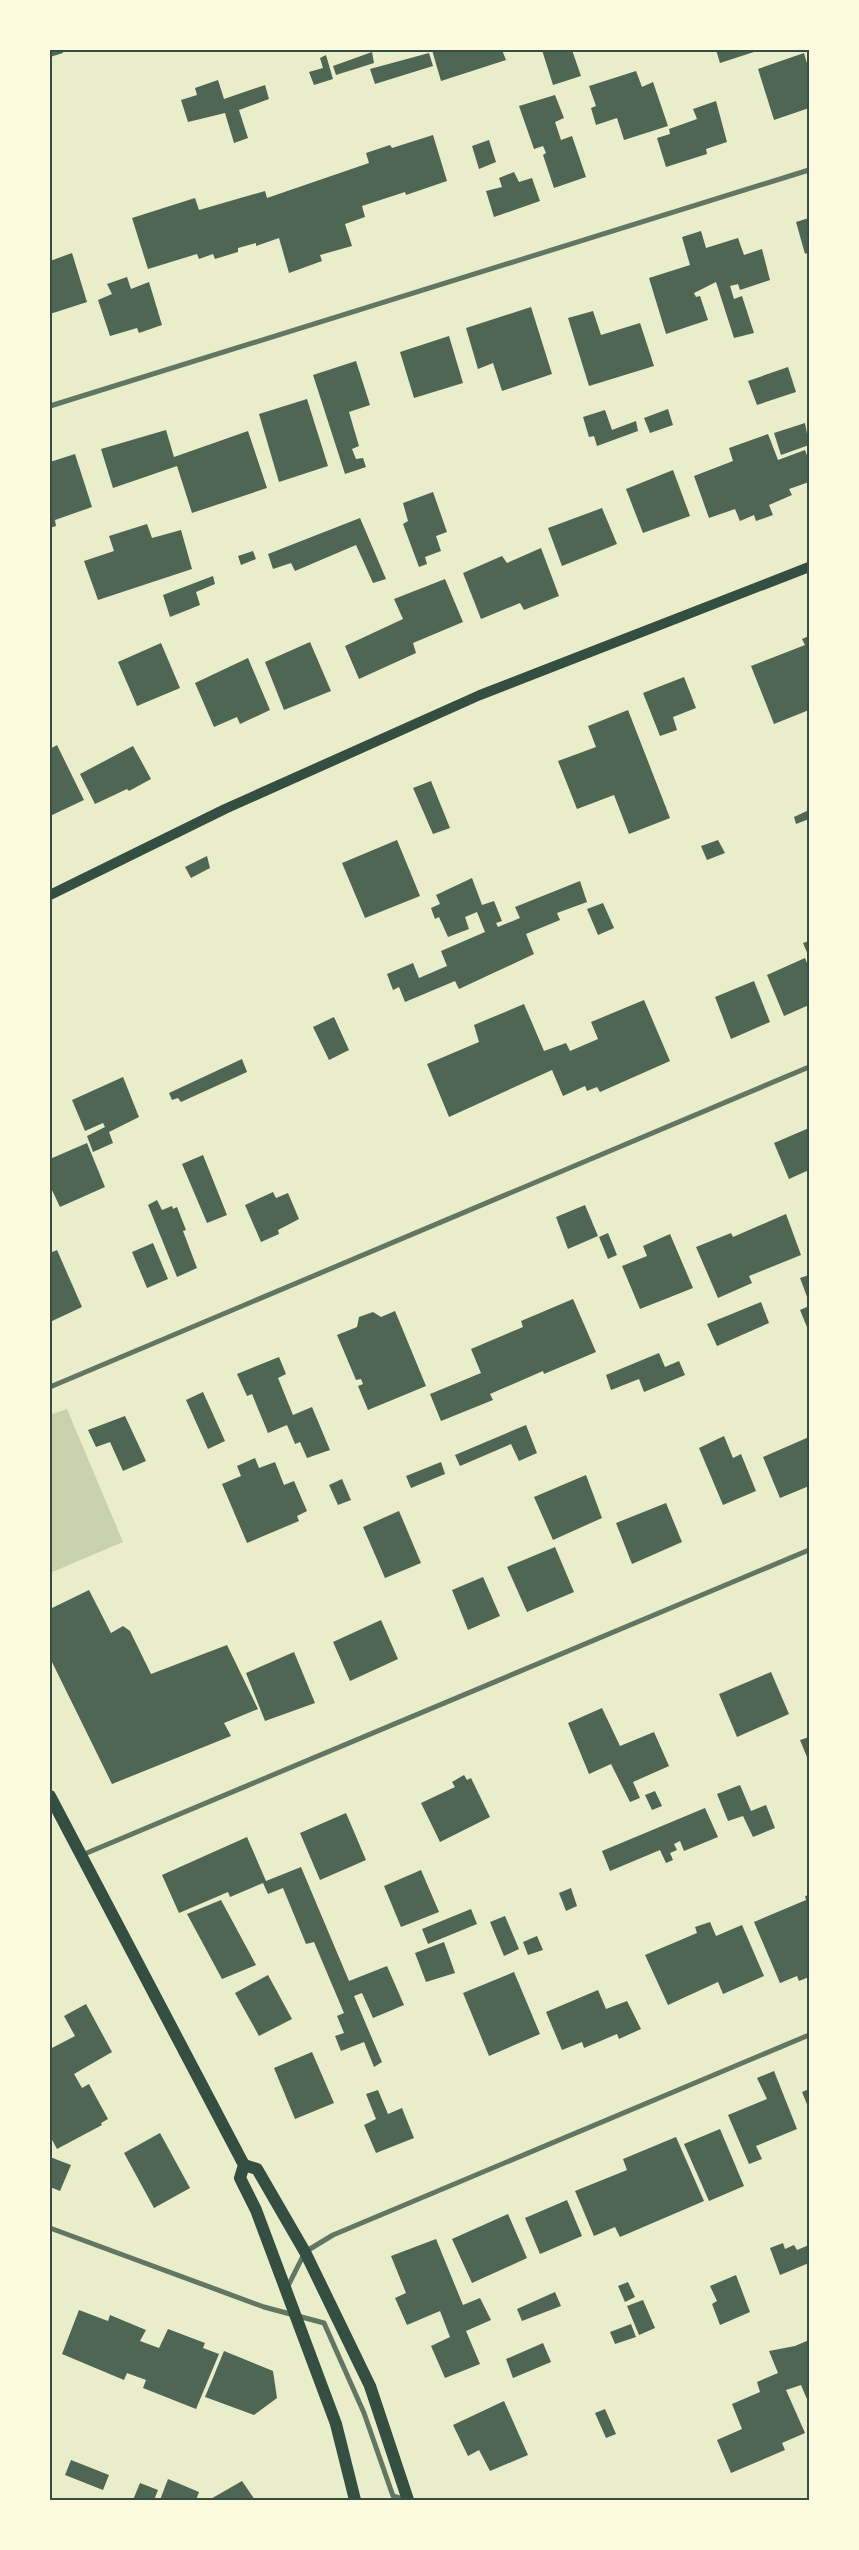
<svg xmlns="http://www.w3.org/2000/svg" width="859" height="2550" font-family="Karla,sans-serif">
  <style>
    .green { fill: #cad2ad }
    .building { fill: #4f6655 }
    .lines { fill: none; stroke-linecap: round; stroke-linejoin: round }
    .minor { stroke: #617663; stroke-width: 5 }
    .secondary { stroke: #344e41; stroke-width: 10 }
    .primary { stroke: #344e41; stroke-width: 12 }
    .neatline { fill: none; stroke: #344e41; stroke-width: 2 }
  </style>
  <rect width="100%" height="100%" fill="#e9edc9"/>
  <!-- green -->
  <path class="green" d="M67,1409L123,1542L50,1573V1415Z"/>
  <!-- building -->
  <g class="building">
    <path d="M50,50H62L63,53L50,57Z"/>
    <path d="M432,50H502L506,60L441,81Z"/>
    <path d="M542,50H572L581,76L553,85Z"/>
    <path d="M716,50H760L720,63Z"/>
    <path d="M372,52L374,63L336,75L333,66Z"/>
    <path d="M429,53L433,66L375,84L370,69Z"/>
    <path d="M804,53L809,70V108L774,120L758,69Z"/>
    <path d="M326,55L333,79L314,85L309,72L323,68L320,58Z"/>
    <path d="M636,71L642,87L653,82L668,126L624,140L617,118L596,125L591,108L596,106L589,86Z"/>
    <path d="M218,80L224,99L265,85L269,99L239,110L248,138L234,143L225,113L188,122L181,100L197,95L195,88Z"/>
    <path d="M555,95L564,118L555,122L561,140L572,136L586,177L554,188L543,155L546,153L543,146L534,149L519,106Z"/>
    <path d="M716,101L727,142L706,149L707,154L666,167L657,138L670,134L669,129L697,119L693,109Z"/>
    <path d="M433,135L447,181L406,195L405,192L362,206L365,217L345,224L352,246L320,255L322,261L289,273L279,238L256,246V243L238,248V252L215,259L213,254L199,259L197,254L148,269L132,218L195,198L199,210L265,191L267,198L369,163L366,153L390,145L392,148Z"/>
    <path d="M489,140L496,162L479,169L472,146Z"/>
    <path d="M514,172L519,182L532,178L540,201L494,217L486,191L502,187L499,178Z"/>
    <path d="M809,218V252L805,254L796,222Z"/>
    <path d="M701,231L706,248L738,238L744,255L762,249L770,280L740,290L738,284L730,286L734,299L742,296L754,333L734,338L716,282L694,293L696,297L700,296L708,320L666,334L649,278L690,265L682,237Z"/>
    <path d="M72,253L87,302L50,314V261Z"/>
    <path d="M127,277L131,289L149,282L162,325L139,333L137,328L110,336L98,300L112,294L107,284Z"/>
    <path d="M531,307L552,374L502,391L493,363L478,369L466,328Z"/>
    <path d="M593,311L601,335L640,323L654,366L589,386L568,318Z"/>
    <path d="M449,336L463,383L414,398L400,352Z"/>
    <path d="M356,361L370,405L349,412L359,446L352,449L356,459L363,458L366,467L345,474L313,375Z"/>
    <path d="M788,367L796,392L757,405L748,381Z"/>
    <path d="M307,399L328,466L279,482L259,414Z"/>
    <path d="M668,409L673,425L650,433L644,418Z"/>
    <path d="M605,410L612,430L636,421L638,431L597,446L594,436L589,437L583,417Z"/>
    <path d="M805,423L809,445L781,455L774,433Z"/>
    <path d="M166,430L174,457L248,431L267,488L192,513L177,466L113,488L101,449Z"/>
    <path d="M768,434L778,460L805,450L809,461V482L789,489L792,495L769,505L773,515L756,521L754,515L740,521L735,509L709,518L694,476L733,461L729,448Z"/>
    <path d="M75,454L92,507L55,520L56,526L50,528V462Z"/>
    <path d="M673,470L690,516L643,533L626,489Z"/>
    <path d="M433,492L447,532L436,536L441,551L425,557L427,564L419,567L403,524L408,521L403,503Z"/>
    <path d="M602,508L617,544L562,566L548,528Z"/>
    <path d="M360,518L386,579L373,583L356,545L295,571L291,563L273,569L268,554Z"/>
    <path d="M147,524L152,538L181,530L192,569L98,600L84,561L114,551L109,536Z"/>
    <path d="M541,548L559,596L524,610L520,603L481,619L463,573L502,556L507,563Z"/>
    <path d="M253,551L256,559L241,565L238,556Z"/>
    <path d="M213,576L215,584L196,592L200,605L170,617L163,595Z"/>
    <path d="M445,579L463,622L413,643L416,653L359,679L345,646L403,619L394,599Z"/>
    <path d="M809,636V710L774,724L751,666L805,645L802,639Z"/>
    <path d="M310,642L331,691L284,710L265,662Z"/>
    <path d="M161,643L180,688L137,706L118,662Z"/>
    <path d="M248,658L270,710L240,724L237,717L214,727L195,683Z"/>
    <path d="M684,677L696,708L673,717L677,730L660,736L643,693Z"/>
    <path d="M628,710L670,818L629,834L614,795L577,809L558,761L596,747L588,726Z"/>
    <path d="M57,745L84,800L50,816V749Z"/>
    <path d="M133,746L151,779L129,791L127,789L95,804L80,774Z"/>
    <path d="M431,781L450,828L433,834L413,788Z"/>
    <path d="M809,810V819L796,824L794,817Z"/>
    <path d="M397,840L420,896L365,918L342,863Z"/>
    <path d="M718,840L725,853L707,860L701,846Z"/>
    <path d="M207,856L210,868L191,878L185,867Z"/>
    <path d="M472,878L482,905L494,901L502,921L496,923L498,927L520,918L515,907L580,881L587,902L557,913L560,920L526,934L534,954L459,989L455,981L405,1002L399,987L393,990L387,974L413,963L419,978L447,966L441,951L485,932L477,912L465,917L469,929L448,937L439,917L435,919L431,908L440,904L436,895Z"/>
    <path d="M603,903L614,928L598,935L587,909Z"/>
    <path d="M809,941V957L803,943Z"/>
    <path d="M805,958L809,968V1005L784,1016L767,975Z"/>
    <path d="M754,981L770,1022L731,1039L715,997Z"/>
    <path d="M644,1000L670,1061L600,1092L597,1087L587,1091L585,1086L563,1096L552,1070L449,1117L427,1064L479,1042L474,1025L524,1004L544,1051L566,1043L570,1051L598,1039L591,1022Z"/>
    <path d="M334,1017L349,1050L329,1060L313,1027Z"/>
    <path d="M242,1059L247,1072L181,1102L178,1098L172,1100L169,1093Z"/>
    <path d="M123,1077L139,1117L109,1132L113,1143L93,1152L87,1136L105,1127L103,1123L85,1131L72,1100Z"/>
    <path d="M809,1128V1170L789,1179L774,1143Z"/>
    <path d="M87,1143L105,1187L60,1207L50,1186V1159Z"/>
    <path d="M203,1155L227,1215L207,1223L182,1164Z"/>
    <path d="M273,1192L276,1198L288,1193L299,1219L278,1230L279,1234L261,1242L245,1205Z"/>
    <path d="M157,1200L162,1210L172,1206L173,1209L177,1207L186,1230L183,1231L197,1268L177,1277L148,1205Z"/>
    <path d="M585,1205L598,1236L568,1249L556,1217Z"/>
    <path d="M786,1214L801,1255L749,1276L752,1283L718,1298L696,1247L731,1233L733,1237Z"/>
    <path d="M608,1233L617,1255L608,1259L599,1237Z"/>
    <path d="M670,1234L693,1288L640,1309L622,1266L647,1256L643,1246Z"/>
    <path d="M153,1243L168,1279L147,1288L132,1252Z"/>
    <path d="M57,1250L82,1307L50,1322V1253Z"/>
    <path d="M809,1275V1302L800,1278Z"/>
    <path d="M573,1299L596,1352L544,1374L543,1371L490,1394L493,1400L441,1421L430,1394L481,1373L471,1349L523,1327L521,1321Z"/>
    <path d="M761,1302L769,1323L717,1346L707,1324Z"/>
    <path d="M809,1306V1326L807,1327L800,1310Z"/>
    <path d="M395,1311L426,1386L368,1410L358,1386L363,1384L361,1379L356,1380L337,1335L357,1327L359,1317L373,1312L381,1317Z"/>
    <path d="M659,1353L665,1367L679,1361L685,1375L644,1392L639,1379L611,1390L606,1375Z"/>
    <path d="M279,1357L286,1374L278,1378L293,1415L312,1407L330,1450L307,1458L300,1442L295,1444L287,1425L268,1433L252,1394L247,1396L237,1374Z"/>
    <path d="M203,1392L225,1441L208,1449L186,1400Z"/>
    <path d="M125,1416L146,1461L123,1471L110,1442L96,1447L88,1430Z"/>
    <path d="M526,1425L537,1453L519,1461L511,1444L460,1466L455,1455Z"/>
    <path d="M724,1436L733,1458L741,1454L756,1491L723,1505L699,1448Z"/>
    <path d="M809,1437V1486L780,1498L763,1457Z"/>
    <path d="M255,1458L259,1468L275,1462L284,1485L294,1481L307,1511L297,1516L299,1521L247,1543L222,1484L241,1476L237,1466Z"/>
    <path d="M441,1462L445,1474L411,1488L406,1476Z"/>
    <path d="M586,1475L602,1518L553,1540L534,1497Z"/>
    <path d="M342,1479L351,1500L338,1505L329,1485Z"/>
    <path d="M666,1503L682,1542L632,1564L616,1523Z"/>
    <path d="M399,1511L421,1563L385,1578L363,1527Z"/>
    <path d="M555,1547L574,1592L527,1612L507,1567Z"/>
    <path d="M483,1577L500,1616L468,1630L452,1590Z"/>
    <path d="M89,1590L111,1633L123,1626L130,1631L151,1674L227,1645L258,1709L224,1723L231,1736L112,1784L50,1658V1609Z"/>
    <path d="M381,1620L398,1659L350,1681L333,1642Z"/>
    <path d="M294,1652L315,1703L265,1721L246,1673Z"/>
    <path d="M771,1672L789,1714L737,1737L719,1694Z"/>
    <path d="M602,1708L620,1746L654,1732L669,1766L633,1782L640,1798L630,1802L611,1764L589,1774L568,1723Z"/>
    <path d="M809,1737V1762L800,1740Z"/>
    <path d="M464,1775L467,1780L471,1778L490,1817L440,1842L421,1803L455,1787L452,1782Z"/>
    <path d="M740,1785L751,1811L766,1805L775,1828L753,1837L743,1816L728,1821L717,1794Z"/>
    <path d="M655,1791L662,1806L652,1810L645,1795Z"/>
    <path d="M705,1808L718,1837L684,1851L680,1841L674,1844L677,1850L670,1853L673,1860L666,1863L660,1850L610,1871L602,1851Z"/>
    <path d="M346,1813L366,1860L320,1880L300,1833Z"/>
    <path d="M247,1837L266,1881L301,1867L349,1981L387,1966L404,2005L373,2018L362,1993L354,1996L382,2062L374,2067L364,2042L341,2051L335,2036L344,2033L337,2016L344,2013L314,1942L306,1944L283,1888L268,1894L263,1883L230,1897L228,1892L179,1913L162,1875Z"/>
    <path d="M421,1870L439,1912L401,1927L384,1886Z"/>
    <path d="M571,1888L577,1906L566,1911L559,1893Z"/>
    <path d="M809,1895V1977L799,1981L797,1976L780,1983L754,1922L806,1900L805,1896Z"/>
    <path d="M221,1900L256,1965L222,1979L187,1914Z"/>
    <path d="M471,1909L477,1924L428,1944L422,1929Z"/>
    <path d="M505,1916L519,1949L504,1956L490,1922Z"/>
    <path d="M710,1922L716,1936L742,1925L764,1976L723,1994L718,1982L668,2005L645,1955L697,1933L695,1927Z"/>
    <path d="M537,1936L543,1950L528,1955L523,1942Z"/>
    <path d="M444,1942L455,1973L426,1982L415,1953Z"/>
    <path d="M514,1972L540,2034L489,2056L463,1993Z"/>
    <path d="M268,1975L292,2019L259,2036L235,1993Z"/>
    <path d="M598,1990L606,2009L627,2001L641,2029L619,2039L617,2034L584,2048L582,2042L562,2050L546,2012Z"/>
    <path d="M86,2004L112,2052L74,2074L82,2088L89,2084L108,2119L101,2123L102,2125L57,2149L50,2136V2049L75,2036L64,2016Z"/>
    <path d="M312,2052L334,2103L295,2119L274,2068Z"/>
    <path d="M774,2071L797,2129L756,2146L762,2159L749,2164L728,2115L767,2099L757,2078Z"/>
    <path d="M809,2089V2109L802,2092Z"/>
    <path d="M378,2090L388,2114L402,2108L414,2138L376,2153L364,2125L376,2119L366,2094Z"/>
    <path d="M720,2129L744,2186L709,2201L684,2144Z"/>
    <path d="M160,2133L190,2188L154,2208L124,2153Z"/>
    <path d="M676,2137L704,2201L620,2237L615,2227L594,2236L575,2191L627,2170L623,2159Z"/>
    <path d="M50,2157L71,2165L60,2191L50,2187Z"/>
    <path d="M567,2200L582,2236L540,2254L525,2218Z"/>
    <path d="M508,2214L527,2258L472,2283L452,2239Z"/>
    <path d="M436,2239L463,2305L480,2298L491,2320L466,2331L480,2364L445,2378L431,2346L450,2337L440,2311L407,2325L395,2298L406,2293L391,2256Z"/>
    <path d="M783,2243L785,2249L794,2245L797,2250L809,2245V2263L780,2275L770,2248Z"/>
    <path d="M736,2275L750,2312L720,2325L712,2304L717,2301L710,2286Z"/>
    <path d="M628,2282L635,2297L625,2302L618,2286Z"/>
    <path d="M555,2292L561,2306L522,2321L517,2309Z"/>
    <path d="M643,2300L655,2328L639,2335L627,2306Z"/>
    <path d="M79,2310L108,2321L110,2315L146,2330L140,2341L159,2348L168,2329L205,2343L203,2348L219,2354L196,2409L143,2388L146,2380L127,2373L124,2380L62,2354Z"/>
    <path d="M631,2324L636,2337L615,2344L610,2332Z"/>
    <path d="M809,2340V2404L801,2385L786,2390L805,2433L782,2443L785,2450L731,2473L717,2440L742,2429L732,2404L760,2392L757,2382L778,2373L769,2351L795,2346Z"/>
    <path d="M543,2343L551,2362L513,2378L506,2359Z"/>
    <path d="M224,2351L273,2371L277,2398L254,2415L205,2397Z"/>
    <path d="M504,2401L528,2455L490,2471L479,2450L468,2456L453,2425Z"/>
    <path d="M605,2409L616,2434L606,2438L595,2413Z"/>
    <path d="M71,2460L109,2475L103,2490L65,2475Z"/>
    <path d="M168,2479L199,2492L196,2500H160Z"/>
    <path d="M242,2481L255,2500H209Z"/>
    <path d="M140,2483L158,2490L154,2500H133Z"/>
  </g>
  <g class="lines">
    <!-- minor -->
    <g class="minor">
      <path d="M50,406L809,170"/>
      <path d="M50,1387L809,1067"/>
      <path d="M82,1855L809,1550"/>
      <path d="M50,2228L264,2307L324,2323L364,2413L393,2496L406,2500"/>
      <path d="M287,2288L305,2252L333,2235L809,2035"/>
    </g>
    <!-- secondary -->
    <path class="secondary" d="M50,895L225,809L480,695L809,567"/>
    <!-- primary -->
    <g class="primary">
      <path d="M50,1796L244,2165L240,2178L256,2210L336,2424L355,2500"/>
      <path d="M244,2165L257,2169L305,2252L370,2386L408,2500"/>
    </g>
  </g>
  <!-- border -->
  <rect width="859" height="2550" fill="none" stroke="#fefae0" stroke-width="102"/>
  <rect x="51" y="51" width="757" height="2448" class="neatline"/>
</svg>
